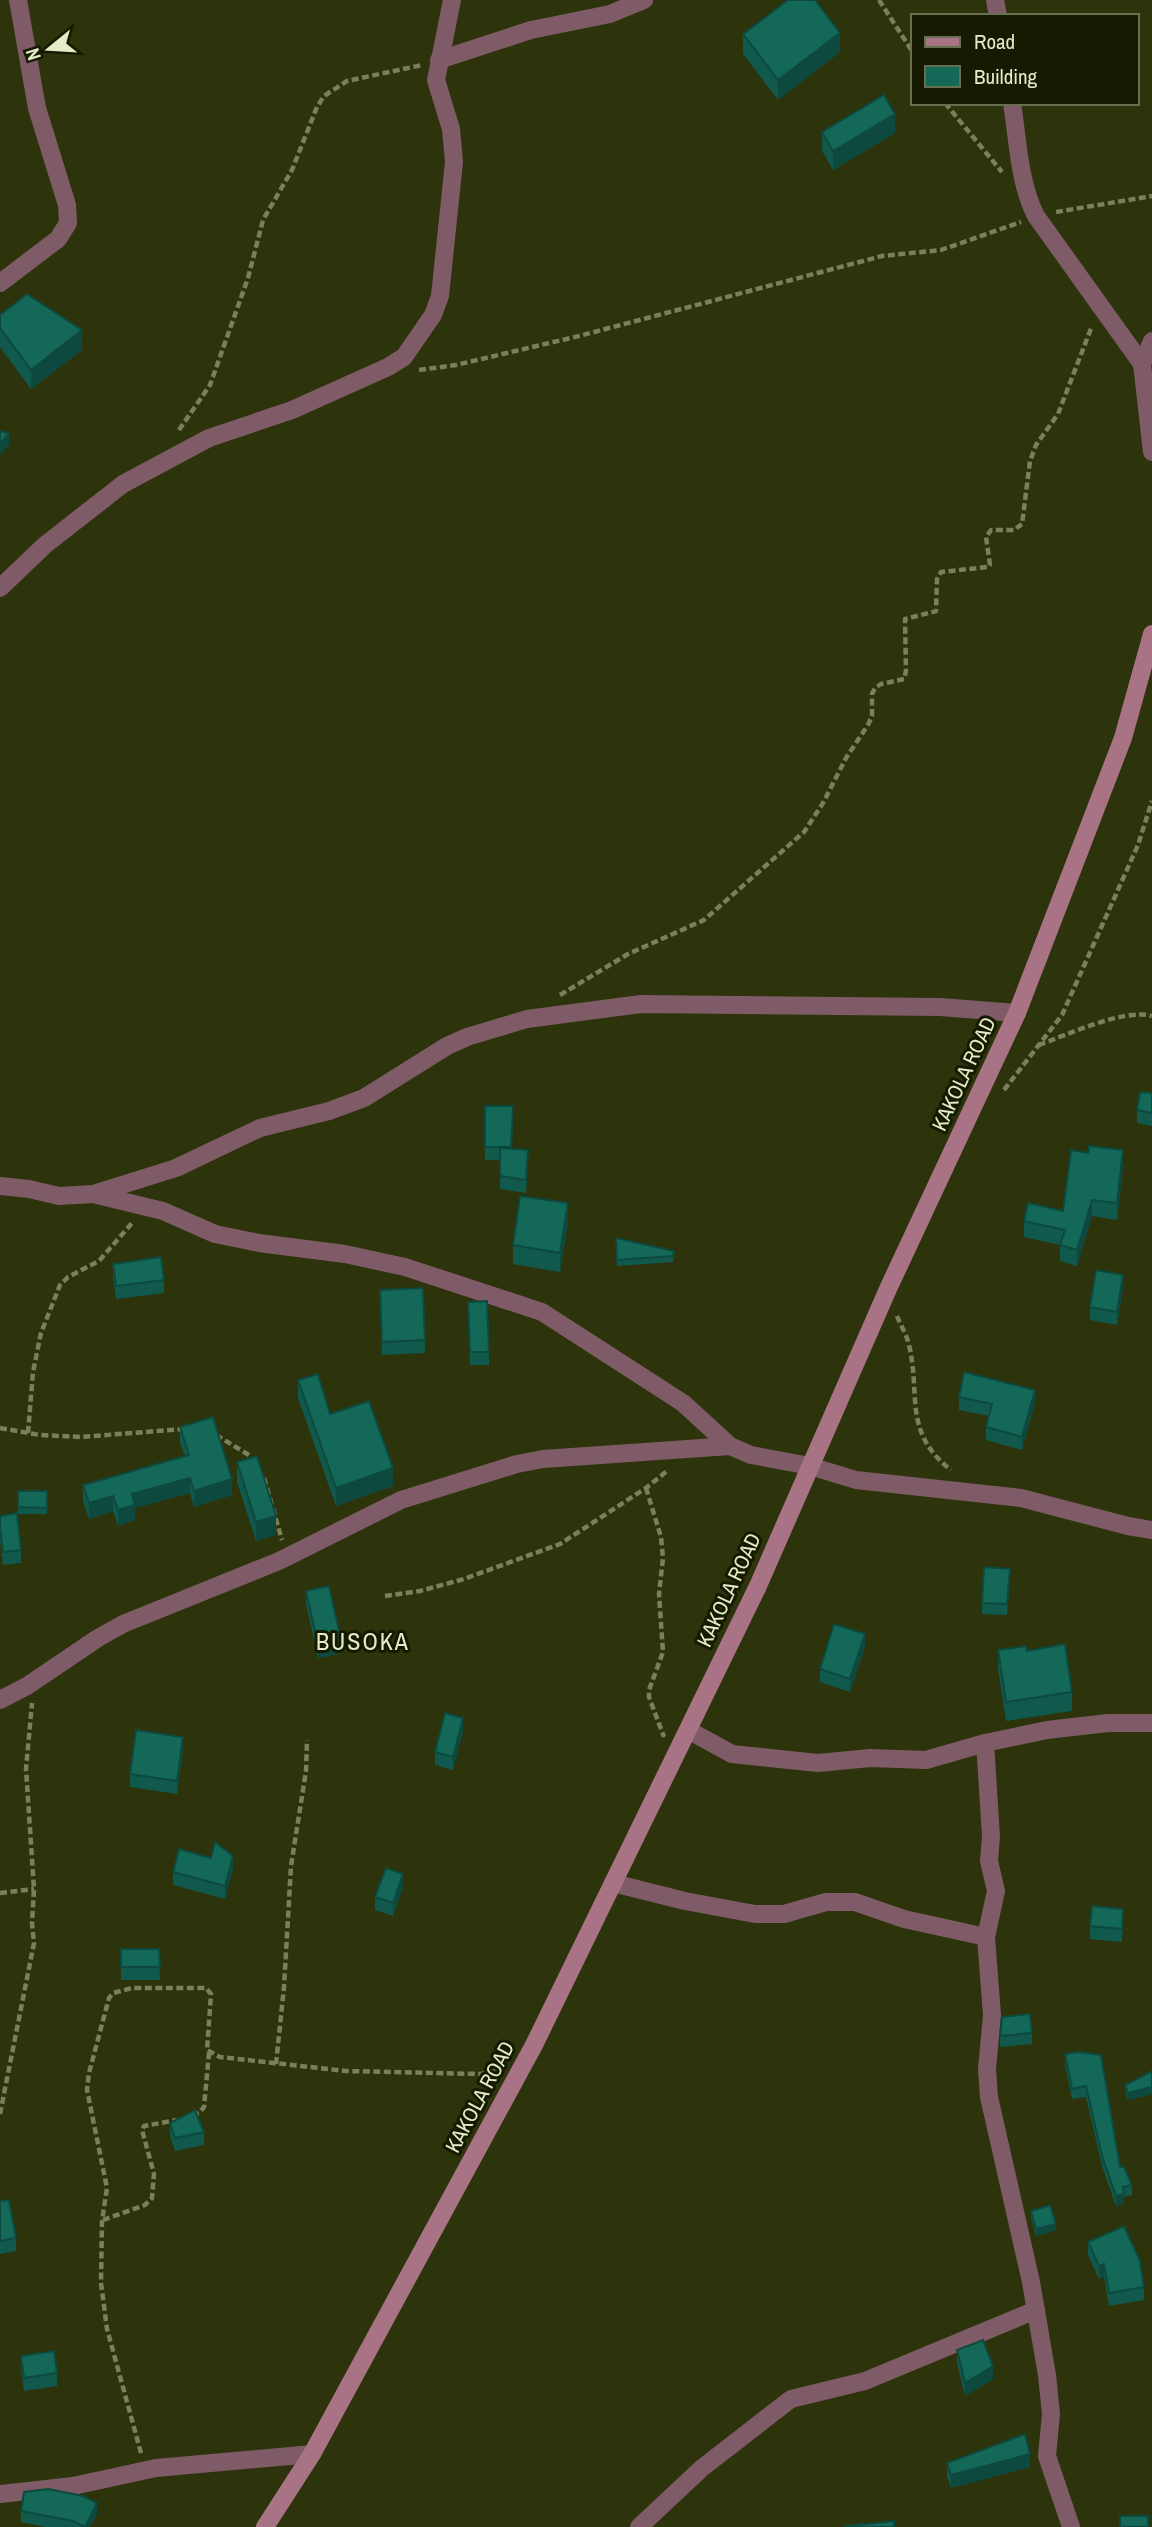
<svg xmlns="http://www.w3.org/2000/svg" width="1152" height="2527" font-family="'Archivo Narrow',sans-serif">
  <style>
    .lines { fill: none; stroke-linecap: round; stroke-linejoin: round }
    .path { stroke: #7a815a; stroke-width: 4.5; stroke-dasharray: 7 3.5; stroke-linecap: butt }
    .street { stroke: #7e5b67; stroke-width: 18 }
    .secondary { stroke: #a97386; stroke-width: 18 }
    .wall { fill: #10594c }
    .shaded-wall { fill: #0d493e }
    .building { fill: #136858; stroke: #0d493e; stroke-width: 2 }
    .labels { text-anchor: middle; stroke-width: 6; stroke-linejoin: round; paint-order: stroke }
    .street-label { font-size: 21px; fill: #e4ecc7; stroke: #161a00 }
    .quarter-label { font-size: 24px; letter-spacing: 2px; fill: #e4ecc7; stroke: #161a00 }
  </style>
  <rect width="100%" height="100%" fill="#2d330a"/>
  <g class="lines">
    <!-- path -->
    <g class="path">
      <path d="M879,0L912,51"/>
      <path d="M945,103L1002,172"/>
      <path d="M1056,212L1152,196"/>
      <path d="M419,370L456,365L579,336L882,256L941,250L1021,222"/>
      <path d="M179,430L210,385L248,278L263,220L292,170L317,107L324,96L347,81L422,65"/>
      <path d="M560,995L628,954L704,920L804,832L823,803L846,758L868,725L872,716V694L875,688L881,684L904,679L906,671L905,619L936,611L937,579L941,572L987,567L990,565L986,537L991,530H1014L1022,524L1030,461L1036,445L1058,414L1092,326"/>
      <path d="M1039,1045C1066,1035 1125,1008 1152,1016"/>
      <path d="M1004,1090L1062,1015L1138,845L1152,801"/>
      <path d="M897,1316C900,1324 905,1332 908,1341C922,1393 901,1431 951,1470"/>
      <path d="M0,1428L40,1435L81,1437L183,1429"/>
      <path d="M28,1433L33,1372L41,1333L60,1285L68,1277L99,1261L133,1222"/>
      <path d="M216,1435L249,1455L254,1462"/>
      <path d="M264,1478L282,1540"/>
      <path d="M646,1488L661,1537L663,1558L659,1594L663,1652L649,1690V1697L664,1737"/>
      <path d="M385,1596L420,1591L464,1579L560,1544L646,1488L667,1471"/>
      <path d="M0,1893L34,1889"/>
      <path d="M276,2064L284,1987L291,1866L306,1771L307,1740"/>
      <path d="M0,2114L34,1943L32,1923L34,1889L26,1769L32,1703"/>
      <path d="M192,2115L199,2113L204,2107L209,2053"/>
      <path d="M103,2220L145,2205L152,2198L154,2174L142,2130L144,2126L177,2120"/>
      <path d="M141,2453L107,2329L101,2283L102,2221L107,2188L87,2090L89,2073L109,1998L113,1993L132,1988H206L211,1994L207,2050L220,2057L346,2071L481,2074L499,2070"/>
    </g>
    <!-- street -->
    <g class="street">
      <path d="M995,0L998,16"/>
      <path d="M439,60L531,30L610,14L644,0"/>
      <path d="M1012,103C1018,141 1019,183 1036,216L1142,364"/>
      <path d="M0,283L58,239L68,223L67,205L37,108L18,0"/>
      <path d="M1152,341L1142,364L1152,452"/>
      <path d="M0,588L45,545L123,484L209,438L292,410L388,367L404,357L433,315L440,296L454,162L451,129L436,80L452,0"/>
      <path d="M0,1186L29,1189L59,1196L93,1194L163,1211L215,1234L259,1243L345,1254L405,1267L542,1312L683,1403L730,1446"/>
      <path d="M93,1194L176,1168L260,1128L329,1111L364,1098L447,1046L467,1037L527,1019L641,1004L940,1007L1017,1013"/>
      <path d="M0,1700L27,1686L98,1638L123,1624L279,1561L401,1500L517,1464L543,1459L730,1446L751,1455L810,1466L856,1480L1021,1498L1128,1526L1152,1530"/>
      <path d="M688,1730L732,1754L818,1763L870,1758L926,1760L985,1743L1047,1730L1108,1723H1152"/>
      <path d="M985,1743L991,1836L989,1861L996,1891L986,1937L992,2015L987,2069L989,2097L1031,2282L1047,2375L1051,2414L1047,2456L1071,2527"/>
      <path d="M613,1883L685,1901L755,1914H784L826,1902H855L904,1919L986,1937"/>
      <path d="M0,2494L73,2486L156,2468L312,2454"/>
      <path d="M639,2527L702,2468L791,2399L865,2381L1036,2310"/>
    </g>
    <!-- secondary -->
    <path class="secondary" d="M265,2527L312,2454L534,2045L758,1586L888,1289L1017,1013L1123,738L1152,634"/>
  </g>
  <!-- wall -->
  <g class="wall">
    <path d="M743,34L840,52L778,100L743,54Z"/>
    <path d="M822,132L895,133L833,170L822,151Z"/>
    <path d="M0,315L82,350L31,389L0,347Z"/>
    <path d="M1152,1093V1126L1137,1123V1110Z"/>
    <path d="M485,1106H513L512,1149L528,1163L526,1193L500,1189V1160H485Z"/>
    <path d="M1123,1166L1117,1220L1092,1216L1077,1266L1060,1261V1245L1024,1237V1221L1063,1211Z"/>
    <path d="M568,1223L560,1272L513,1264V1245Z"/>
    <path d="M616,1245L674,1251L673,1262L617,1266Z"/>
    <path d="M113,1264L164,1280V1293L116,1299L113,1277Z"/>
    <path d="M1123,1288L1117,1325L1090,1320V1307Z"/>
    <path d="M380,1290L425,1340V1353L382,1355Z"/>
    <path d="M468,1315L489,1352V1365H470Z"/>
    <path d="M298,1380L330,1414L393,1486L336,1506L298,1398Z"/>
    <path d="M959,1397L1035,1403L1022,1450L986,1440V1427L989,1416L959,1410Z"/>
    <path d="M180,1427L232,1495L194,1507L190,1493L135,1508V1520L118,1526L113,1511L89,1519L83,1501V1485L185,1456L180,1443Z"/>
    <path d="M237,1462L276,1535L256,1541L237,1482Z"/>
    <rect x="18" y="1491" width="29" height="23"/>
    <path d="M0,1516L21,1550V1563L3,1565L0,1541Z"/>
    <path d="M1010,1579L1007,1615L982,1614V1603Z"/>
    <path d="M306,1591L341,1653L318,1658L306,1604Z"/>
    <path d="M865,1647L850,1692L820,1682V1669Z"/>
    <path d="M998,1650L1027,1651L1072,1692V1711L1006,1721L998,1669Z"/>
    <path d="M463,1731L453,1770L435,1765V1752Z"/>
    <path d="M183,1749L177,1794L130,1787V1774Z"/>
    <path d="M233,1869L225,1899L173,1885V1872Z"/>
    <path d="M403,1887L393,1916L375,1910V1897Z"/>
    <path d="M1123,1922L1122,1942L1090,1939V1926Z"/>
    <path d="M121,1949H159L160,1980H121Z"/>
    <path d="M1032,2033V2044L1000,2047V2036Z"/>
    <path d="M1078,2052L1120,2167L1132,2185V2195L1124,2197V2204L1116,2206L1102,2166L1086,2097L1072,2099L1065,2065V2054Z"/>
    <path d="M1152,2071V2094L1128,2100L1125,2091V2085Z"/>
    <path d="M170,2123L204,2132V2145L175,2151L170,2136Z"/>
    <path d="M0,2201L16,2238V2251L0,2254Z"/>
    <path d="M1031,2211L1056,2230L1036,2236L1031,2217Z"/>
    <path d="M1088,2242L1144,2287V2300L1109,2306L1104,2277L1099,2279L1088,2255Z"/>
    <path d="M957,2350L993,2379L965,2396L957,2363Z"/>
    <path d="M21,2356L57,2373V2386L24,2391L21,2369Z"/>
    <path d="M947,2463L1030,2467L951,2488L947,2476Z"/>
    <path d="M21,2511L97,2514L90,2527H46L21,2522Z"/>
  </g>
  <!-- shaded-wall -->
  <g class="shaded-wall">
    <path d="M840,33V52L778,100V80Z"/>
    <path d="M895,114V133L833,170V151Z"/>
    <path d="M82,330V350L31,389V370Z"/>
    <path d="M9,433V445L0,455V444Z"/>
    <path d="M1123,1150V1166L1117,1220V1203Z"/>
    <path d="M1092,1200V1216L1077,1266V1250Z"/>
    <path d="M568,1203V1223L560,1272V1253Z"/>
    <path d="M1123,1275V1288L1117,1325V1312Z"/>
    <path d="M1035,1390V1403L1022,1450V1437Z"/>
    <path d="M393,1468V1486L336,1506V1488Z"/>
    <path d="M190,1478V1493L135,1508V1520L118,1526V1510L132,1494Z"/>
    <path d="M232,1479V1495L194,1507V1491Z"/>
    <path d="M113,1496V1511L89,1519V1503Z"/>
    <path d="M276,1516V1535L256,1541V1522Z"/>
    <path d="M865,1634V1647L850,1692V1679Z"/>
    <path d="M341,1640V1653L318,1658V1645Z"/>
    <path d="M463,1718V1731L453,1770V1757Z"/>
    <path d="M183,1737V1749L177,1794V1781Z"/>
    <path d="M233,1856V1869L225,1899V1886Z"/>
    <path d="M403,1874V1887L393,1916V1903Z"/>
    <path d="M1152,2087V2094L1128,2100V2093Z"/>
    <path d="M1124,2194V2204L1116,2206V2196Z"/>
    <path d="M1056,2224V2230L1036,2236V2229Z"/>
    <path d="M1104,2264V2277L1099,2279V2266Z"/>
    <path d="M993,2366V2379L965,2396V2383Z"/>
    <path d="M1030,2454V2467L951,2488V2475Z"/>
    <path d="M97,2503V2514L90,2527H85Z"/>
  </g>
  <!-- building -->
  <g class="building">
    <path d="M788,0H815L840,33L778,80L743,34Z"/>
    <path d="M884,95L895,114L833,151L822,132Z"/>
    <path d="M27,294L82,330L31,370L0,328V315Z"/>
    <path d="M0,431L9,433L0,444Z"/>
    <path d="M1140,1092L1152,1093V1113L1137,1110Z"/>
    <path d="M485,1106H513L511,1147H485Z"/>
    <path d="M1089,1146L1123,1150L1117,1203L1092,1200L1077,1250L1060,1245L1065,1230L1024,1221L1028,1203L1063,1211L1071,1150L1088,1153Z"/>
    <path d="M500,1148L528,1150L526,1180L500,1176Z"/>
    <path d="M520,1196L568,1203L560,1253L513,1245Z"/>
    <path d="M616,1238L674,1251L673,1256L617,1260Z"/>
    <path d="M161,1257L164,1280L116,1286L113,1264Z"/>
    <path d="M1096,1270L1123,1275L1117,1312L1090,1307Z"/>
    <path d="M423,1288L425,1340L382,1342L380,1290Z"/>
    <path d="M487,1301L489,1352H470L468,1302Z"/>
    <path d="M964,1372L1035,1390L1022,1437L986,1427L992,1404L959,1397Z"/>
    <path d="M318,1374L330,1414L369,1401L393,1468L336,1488L298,1380Z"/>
    <path d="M213,1417L232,1479L194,1491L190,1478L132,1494L135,1505L118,1510L113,1496L89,1503L83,1485L189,1455L180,1427Z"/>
    <path d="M257,1456L276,1516L256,1522L237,1462Z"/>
    <path d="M18,1491H47V1508L18,1507Z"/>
    <path d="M17,1513L21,1550L3,1552L0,1528V1516Z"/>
    <path d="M984,1567L1010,1569L1007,1604L982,1603Z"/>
    <path d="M329,1586L341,1640L318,1645L306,1591Z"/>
    <path d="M834,1624L865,1634L850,1679L820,1669Z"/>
    <path d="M1065,1644L1072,1692L1006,1702L998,1650L1026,1646L1027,1651Z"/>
    <path d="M445,1713L463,1718L453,1757L435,1752Z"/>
    <path d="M136,1730L183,1737L177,1781L130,1774Z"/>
    <path d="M215,1842L233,1856L225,1886L173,1872L179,1849L211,1858Z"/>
    <path d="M386,1868L403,1874L393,1903L375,1897Z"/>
    <path d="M1092,1906L1123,1909L1122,1929L1090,1926Z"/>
    <path d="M121,1949H159L160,1967H121Z"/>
    <path d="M1030,2014L1032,2033L1000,2036L1002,2017Z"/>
    <path d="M1078,2052L1101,2055L1120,2167H1124L1132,2185L1123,2187L1124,2194L1116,2196L1102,2156L1086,2086L1072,2089L1065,2054Z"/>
    <path d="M1152,2071V2087L1128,2093L1125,2085Z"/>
    <path d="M195,2110L204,2132L175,2138L170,2123Z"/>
    <path d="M9,2200L16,2238L0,2241V2201Z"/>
    <path d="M1050,2205L1056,2224L1036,2229L1031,2211Z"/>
    <path d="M1124,2226L1140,2261L1144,2287L1109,2293L1104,2264L1099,2266L1088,2242Z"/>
    <path d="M983,2340L993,2366L965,2383L957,2350Z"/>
    <path d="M54,2351L57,2373L24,2378L21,2356Z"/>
    <path d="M1025,2434L1030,2454L951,2475L947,2463Z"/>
    <path d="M48,2489L83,2496L97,2503L85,2527L73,2521L21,2511L24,2492Z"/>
    <rect x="1120" y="2516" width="28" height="11"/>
    <path d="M894,2521V2527H846V2526Z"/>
  </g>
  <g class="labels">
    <!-- street labels -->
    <g class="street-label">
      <text transform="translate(964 1074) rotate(-65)" y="7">KAKOLA ROAD</text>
      <text transform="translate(729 1590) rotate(-65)" y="7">KAKOLA ROAD</text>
      <text transform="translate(480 2097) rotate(-62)" y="7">KAKOLA ROAD</text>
    </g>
    <!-- quarter labels -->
    <g class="quarter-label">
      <text x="363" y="1650">BUSOKA</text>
    </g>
  </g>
  <!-- legend -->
  <rect x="911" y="14" width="228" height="91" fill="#161a00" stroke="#686e50" stroke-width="2"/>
  <rect x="925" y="37" width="35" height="10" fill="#a97386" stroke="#686e50" stroke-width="2"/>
  <text x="974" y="49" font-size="21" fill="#e4ecc7">Road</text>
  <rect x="925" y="66" width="35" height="21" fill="#136858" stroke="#686e50" stroke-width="2"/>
  <text x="974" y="84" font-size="21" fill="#e4ecc7">Building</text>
  <!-- north arrow -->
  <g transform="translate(49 49) rotate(252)" stroke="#161a00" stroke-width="5" paint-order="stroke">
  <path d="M0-5L12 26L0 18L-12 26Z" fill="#e4ecc7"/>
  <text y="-10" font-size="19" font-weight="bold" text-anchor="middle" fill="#e4ecc7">N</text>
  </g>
</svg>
